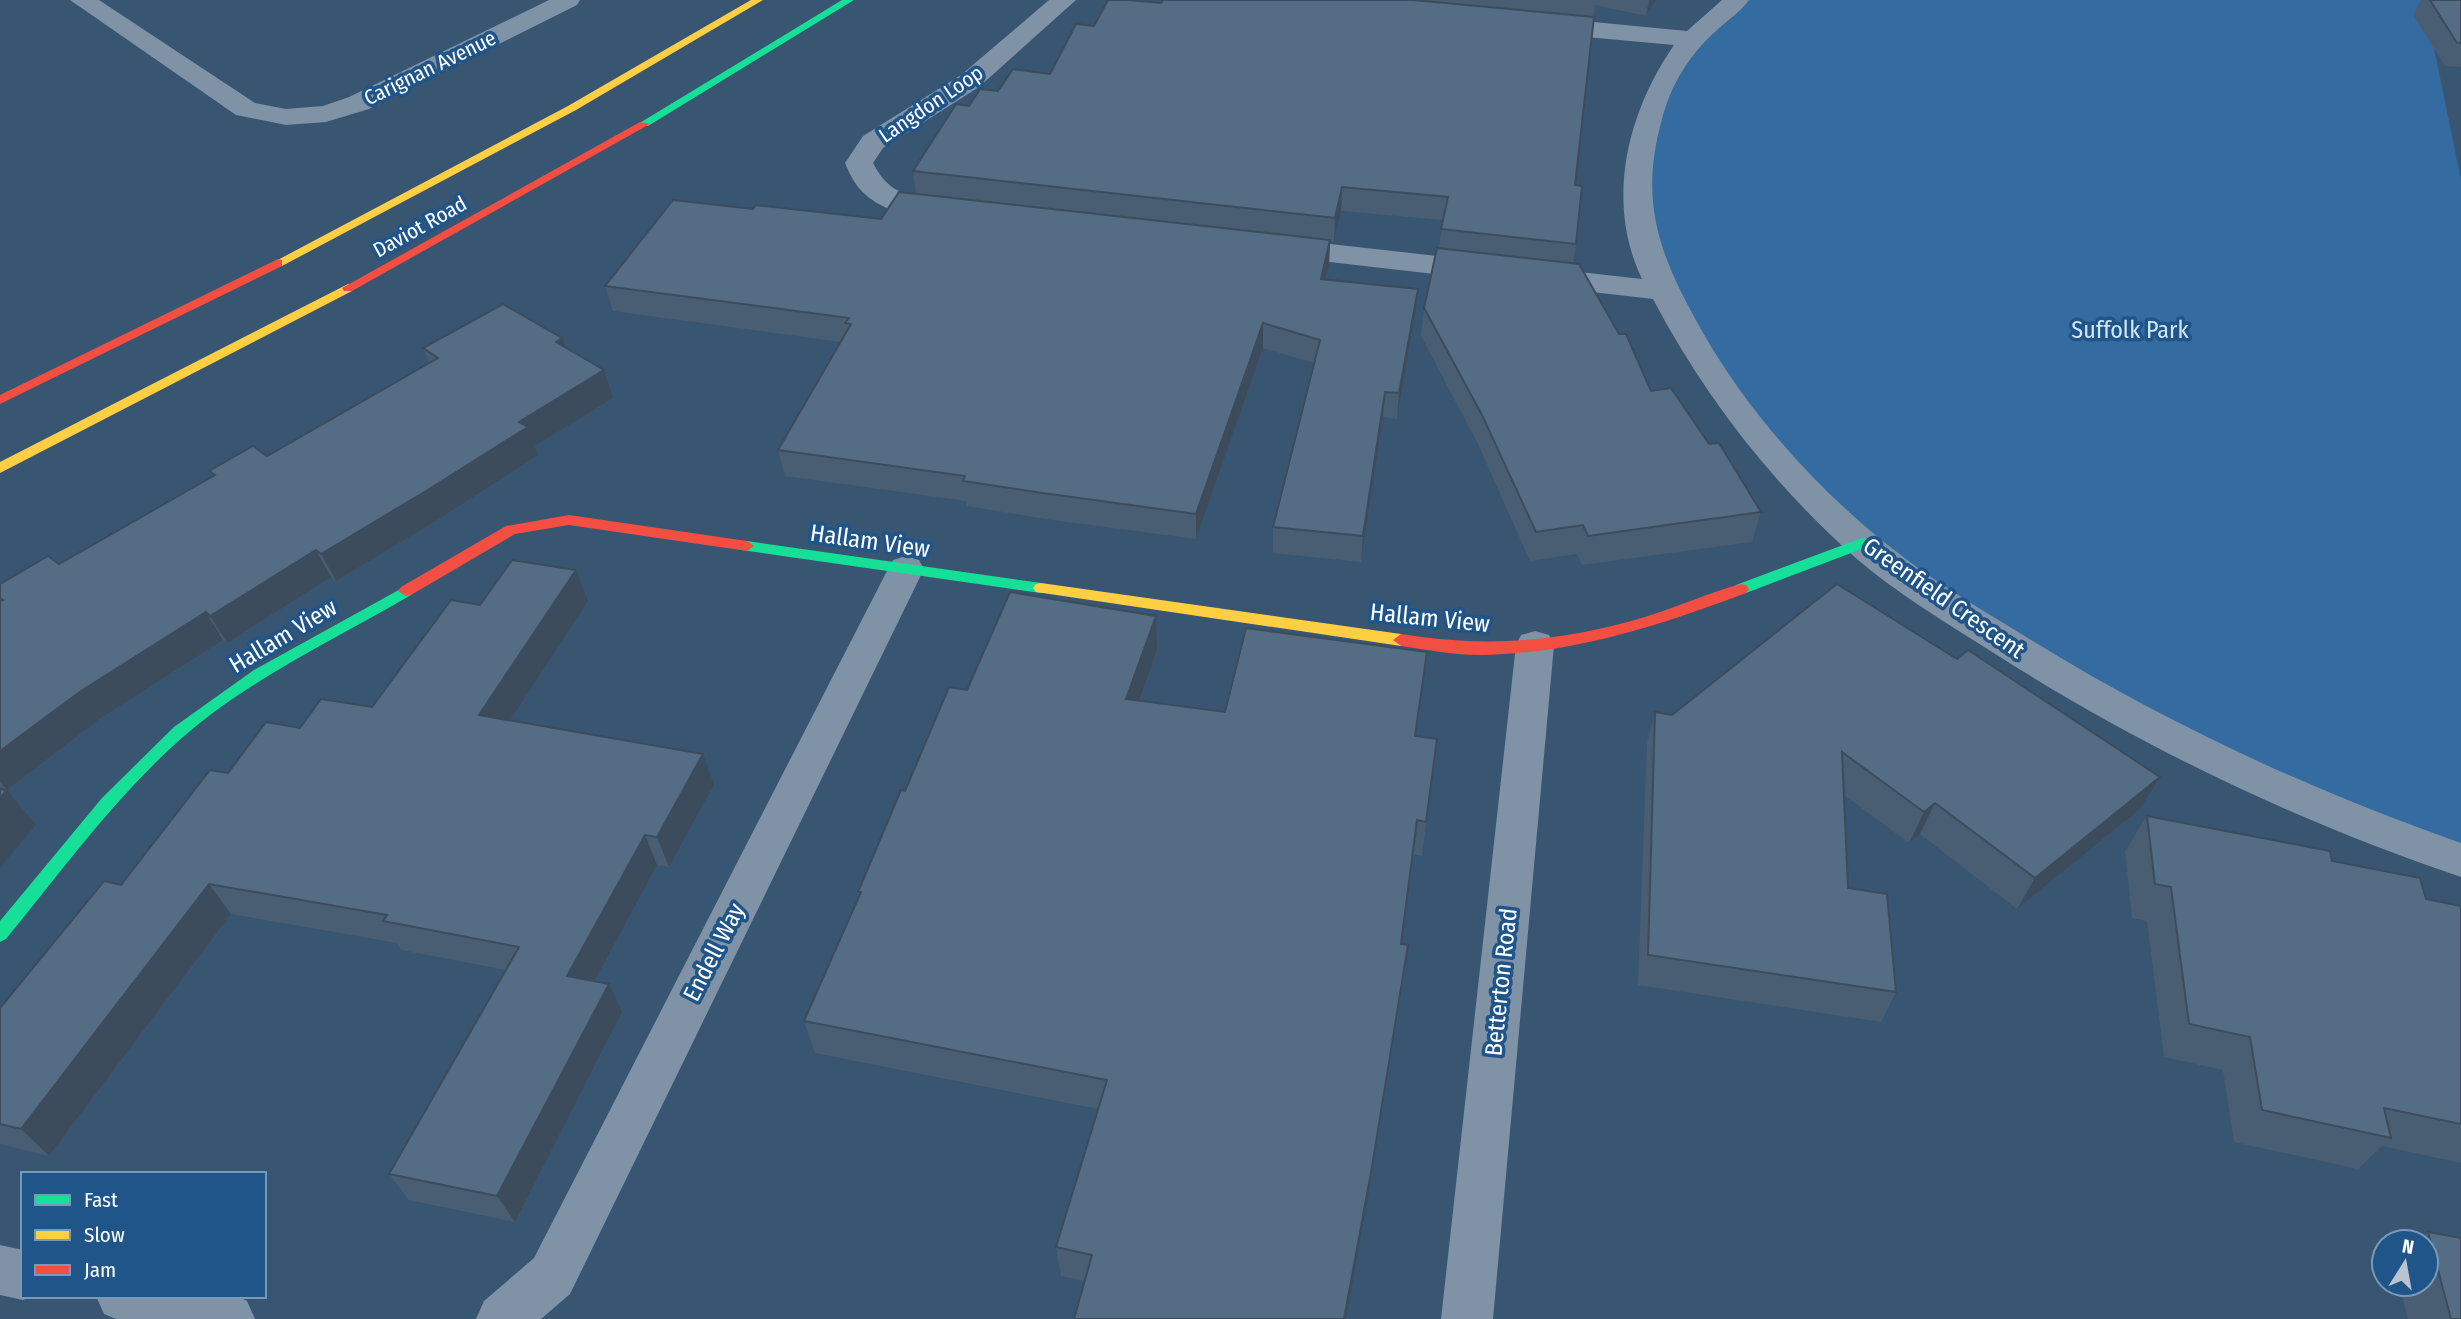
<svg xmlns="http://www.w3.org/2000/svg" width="2461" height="1319" font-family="'Fira Sans Condensed',sans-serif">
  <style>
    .green { fill: #346ba0 }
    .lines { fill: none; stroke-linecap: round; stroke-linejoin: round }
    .street { fill: #7f92a6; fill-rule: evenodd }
    .fast { fill: #16e098; fill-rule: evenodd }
    .slow { fill: #ffcf43; fill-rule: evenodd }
    .jam { fill: #f24e42; fill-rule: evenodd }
    .wall { fill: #495e72 }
    .shaded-wall { fill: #3c4c5c }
    .building { fill: #556d84; stroke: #3c4c5c; stroke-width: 2 }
    .labels { text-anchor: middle; stroke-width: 7; stroke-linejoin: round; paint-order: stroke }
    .far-street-label { font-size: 21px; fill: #fff; stroke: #20558a }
    .park-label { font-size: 24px; fill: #d0e5f8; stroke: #20558a }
    .street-label { font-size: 24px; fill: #fff; stroke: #20558a }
  </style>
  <rect width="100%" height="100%" fill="#385572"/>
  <!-- green -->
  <path class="green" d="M1737,0H2424L2461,179V860L2332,813L1921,588L1759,435L1646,251L1650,114L1714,19Z"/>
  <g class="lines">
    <!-- street -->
    <g class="street">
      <path d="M70,0H99L255,103L286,109L323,106L349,97L549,0H580L577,5L369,109L326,122L286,125L236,115Z"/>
      <path d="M1049,0H1076L979,87L883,148L873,163C893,203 920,194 956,203L961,209L956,215C930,222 886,214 866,195C856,187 850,175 845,163L863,136L961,75Z"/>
      <path d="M1722,0H1749C1741,12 1726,21 1716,31C1689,55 1671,85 1662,119C1638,205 1661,258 1702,331C1750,416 1824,497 1902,556C1940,585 1982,610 2023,635C2161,721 2307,789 2461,843V877C2295,821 2137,745 1989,650C1945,622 1898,594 1858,560C1774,486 1705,398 1653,299L1277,256L1266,253L1262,247L1266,241L1277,238L1642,279C1605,202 1627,113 1674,45L1542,33L1533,30L1529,25L1533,20L1542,17L1687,31Z"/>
      <path d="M906,556L919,560L924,569L570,1294L541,1319H476L484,1301L534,1258L888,569L893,560Z"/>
      <path d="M1535,631L1549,635L1554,645L1493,1319H1441L1516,645L1521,635Z"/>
      <path d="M0,1245L23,1250V1296H32L23,1300L0,1295Z"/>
      <path d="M96,1296H237L247,1301L255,1319H116L104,1314Z"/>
    </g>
    <!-- fast -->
    <g class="fast">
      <path d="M842,0H854L648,126L638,124Z"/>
      <path d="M1862,538L1867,539L1869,543L1867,547L1746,593L1741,594L1733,589L1736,585Z"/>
      <path d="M747,541L1041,583L1049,588L1041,593L742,550L740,546Z"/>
      <path d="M406,586L414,591L411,595C344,634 273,668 210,715C130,776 69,862 6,939L0,942V921L102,798L174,727L254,670Z"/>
    </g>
    <!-- slow -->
    <g class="slow">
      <path d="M751,0H763L576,110L282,266L278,267L272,263L568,106Z"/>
      <path d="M348,284L352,285V291L0,473V462Z"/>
      <path d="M1041,583L1401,634L1409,640L1401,646L1036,592L1033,588L1036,584Z"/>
    </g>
    <!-- jam -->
    <g class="jam">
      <path d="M640,122L650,124L352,291H344L342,288Z"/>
      <path d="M278,259L282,260V266L0,404V395Z"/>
      <path d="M569,515L747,541L754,546L747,551L569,525L515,534L411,595L406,596L398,591L401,587L506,526Z"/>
      <path d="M1741,584L1746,585L1749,589L1746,593C1661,625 1573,654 1481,655C1454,655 1427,650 1401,646L1393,640L1401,634C1488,648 1560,642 1645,617C1677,607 1708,593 1741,584Z"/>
    </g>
  </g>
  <!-- wall -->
  <g class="wall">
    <path d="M1163,0H1656L1646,16L1595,5L1575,185L1576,244L1573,263L1619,334L1651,391L1709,444L1761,512L1752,542L1582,565L1577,554L1530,561L1478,444L1421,336L1424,308L1439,248L1443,220L1341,211L1334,242L1330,241L1329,265L1326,279L1415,314L1397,419L1383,417L1361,562L1273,553V527L1314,363L1263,348L1196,539L1052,520L967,506L966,501L785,476L778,450L841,342L613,311L605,286L753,209L881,219L916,194L913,171L969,106L998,91L1050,74L1161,3Z"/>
    <path d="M2421,0H2461V67L2445,66L2413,15Z"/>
    <path d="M562,338L564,347L613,398L535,446L538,455L439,519L336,581L331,577L227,643L223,640L101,718L7,790L36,825L6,790L0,787V584L59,564L212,476L209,471L267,456L429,363L423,348Z"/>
    <path d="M588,601L510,720L714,785L669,867L657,865L594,981L622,1012L515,1222L409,1200L389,1174L506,970L401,950L397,943L231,914L49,1156L0,1144V1008L121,885L228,773L300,728L372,707L480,605Z"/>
    <path d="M1157,650L1140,701L1225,712L1423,687L1416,736L1437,739L1422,856L1412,854L1401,944L1408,945L1404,978L1368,1197L1346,1319H1074L1085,1281L1061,1276L1056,1247L1098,1109L815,1053L804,1021L859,896L858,892L905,791Z"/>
    <path d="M1655,712L1672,715L2140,809L2017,909L1920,834L1909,843L1844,795L1848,888L1896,992L1881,1022L1638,985L1647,744Z"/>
    <path d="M2147,816L2332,861L2426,899L2461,906V1163L2382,1146L2358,1169L2234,1142L2223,1070L2164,1057L2147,921L2132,918L2125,851Z"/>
    <path d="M2428,1232L2461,1319H2408L2399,1284H2426V1242H2417Z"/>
  </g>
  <!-- shaded-wall -->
  <g class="shaded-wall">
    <path d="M1649,0H1656L1646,16Z"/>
    <path d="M1342,187L1341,211L1334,242L1335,218Z"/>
    <path d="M1330,240L1329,265L1320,303L1321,279Z"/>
    <path d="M1418,289L1415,314L1397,419L1399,393Z"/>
    <path d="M1263,323V348L1196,539V514Z"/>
    <path d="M562,338L571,366L556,342Z"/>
    <path d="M604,370L613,398L535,446L538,455L439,519L336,581L321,554L519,422Z"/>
    <path d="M1385,392L1383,417L1361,562L1363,536Z"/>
    <path d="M316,550L331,577L227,643L210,616Z"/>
    <path d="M576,570L588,601L494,745L479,715Z"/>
    <path d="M206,612L223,640L101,718L7,790L0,782V751L81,691Z"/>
    <path d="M1156,616L1157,650L1128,734L1126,699Z"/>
    <path d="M1427,652L1423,687L1411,771L1415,736Z"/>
    <path d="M703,754L714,785L669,867L657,837Z"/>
    <path d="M2160,777L2140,809L2017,909L2035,878Z"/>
    <path d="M7,790L36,825L0,867V798Z"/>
    <path d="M1935,803L1920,834L1909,843L1924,812Z"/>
    <path d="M645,835L657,865L582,1004L567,976Z"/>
    <path d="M209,884L231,914L49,1156L21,1129Z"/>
    <path d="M1408,945L1368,1197L1346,1319H1344Z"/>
    <path d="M609,984L622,1012L515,1222L497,1196Z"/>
  </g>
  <!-- building -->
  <g class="building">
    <path d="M1108,0H1128L1161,3L1163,0H1413L1594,17L1575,185L1582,186L1576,244L1441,229L1448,197L1342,187L1335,218L913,171L956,104L969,106L980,89L998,91L1013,69L1050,74L1076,24L1094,26Z"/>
    <path d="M2430,0H2461V43H2457Z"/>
    <path d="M899,192L1330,240L1321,279L1418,289L1399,393L1385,392L1363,536L1273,527L1320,340L1263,323L1196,514L1050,494L963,481L965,476L778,450L851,324L845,323L849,318L605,286L673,200L753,209L756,205L881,219Z"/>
    <path d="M1437,248L1579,264L1619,334H1626L1651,391L1671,388L1709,444L1719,443L1761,512L1588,536L1583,525L1536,532L1482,415L1424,308Z"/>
    <path d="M503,304L562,338L556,342L604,370L519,422L528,427L426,491L321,554L316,550L210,616L206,612L81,691L0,751V601L3,600L0,598V584L48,556L59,564L215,475L209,471L253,446L267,456L438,358L423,348Z"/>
    <path d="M512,560L576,570L479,715L703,754L657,837L645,835L567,976L609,984L497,1196L389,1174L519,947L383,921L387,915L209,884L21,1129L0,1124V1008L104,881L121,885L210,770L228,773L266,722L300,728L321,699L372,707L451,600L480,605Z"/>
    <path d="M1837,584L1957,659L1968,650L2160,777L2035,878L1935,803L1924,812L1842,752L1848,888L1887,894L1896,992L1648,955L1655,712L1672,715Z"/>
    <path d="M1010,592L1156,616L1126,699L1225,712L1246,628L1427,652L1415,736L1437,739L1426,822L1417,820L1401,944L1408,945L1372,1167L1344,1319H1074L1092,1255L1056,1247L1107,1080L804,1021L861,892H858L901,790L905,791L949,687L967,690Z"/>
    <path d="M0,789L7,790L0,798Z"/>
    <path d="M2147,816L2330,851L2332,861L2420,878L2426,899L2461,906V1124L2384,1108L2391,1138L2262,1110L2250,1037L2189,1024L2171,887L2155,884Z"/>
    <path d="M2428,1232L2461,1238V1319H2451Z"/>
  </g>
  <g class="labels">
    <!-- far-street labels -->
    <g class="far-street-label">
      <text transform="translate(430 68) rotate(-26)" y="7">Carignan Avenue</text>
      <text transform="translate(931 104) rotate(-34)" y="7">Langdon Loop</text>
      <text transform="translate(420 227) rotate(-29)" y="7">Daviot Road</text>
    </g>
    <!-- park labels -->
    <g class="park-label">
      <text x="2130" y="338">Suffolk Park</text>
    </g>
    <!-- street labels -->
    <g class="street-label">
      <text transform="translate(870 541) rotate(8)" y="8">Hallam View</text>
      <text transform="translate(1944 598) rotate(35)" y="8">Greenfield Crescent</text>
      <text transform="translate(1430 618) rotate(6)" y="8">Hallam View</text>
      <text transform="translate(283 636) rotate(-31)" y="8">Hallam View</text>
      <text transform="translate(714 952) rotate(-63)" y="8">Endell Way</text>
      <text transform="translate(1501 982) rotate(-84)" y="8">Betterton Road</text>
    </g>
  </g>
  <!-- legend -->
  <rect x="21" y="1172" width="245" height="126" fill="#20558a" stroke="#7999b9" stroke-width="2"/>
  <rect x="35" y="1195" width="35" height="10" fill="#16e098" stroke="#7999b9" stroke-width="2"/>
  <text x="84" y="1207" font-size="21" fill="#ffffff">Fast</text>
  <rect x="35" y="1230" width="35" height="10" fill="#ffcf43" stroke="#7999b9" stroke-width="2"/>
  <text x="84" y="1242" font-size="21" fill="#ffffff">Slow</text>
  <rect x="35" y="1265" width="35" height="10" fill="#f24e42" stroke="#7999b9" stroke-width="2"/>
  <text x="84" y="1277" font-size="21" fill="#ffffff">Jam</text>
  <!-- north arrow -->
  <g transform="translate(2405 1263) rotate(11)"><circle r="33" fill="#20558a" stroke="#7999b9" stroke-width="2"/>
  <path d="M0-5L12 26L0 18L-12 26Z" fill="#b9c4ce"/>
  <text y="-10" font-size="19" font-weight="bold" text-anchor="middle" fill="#ffffff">N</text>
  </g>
</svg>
